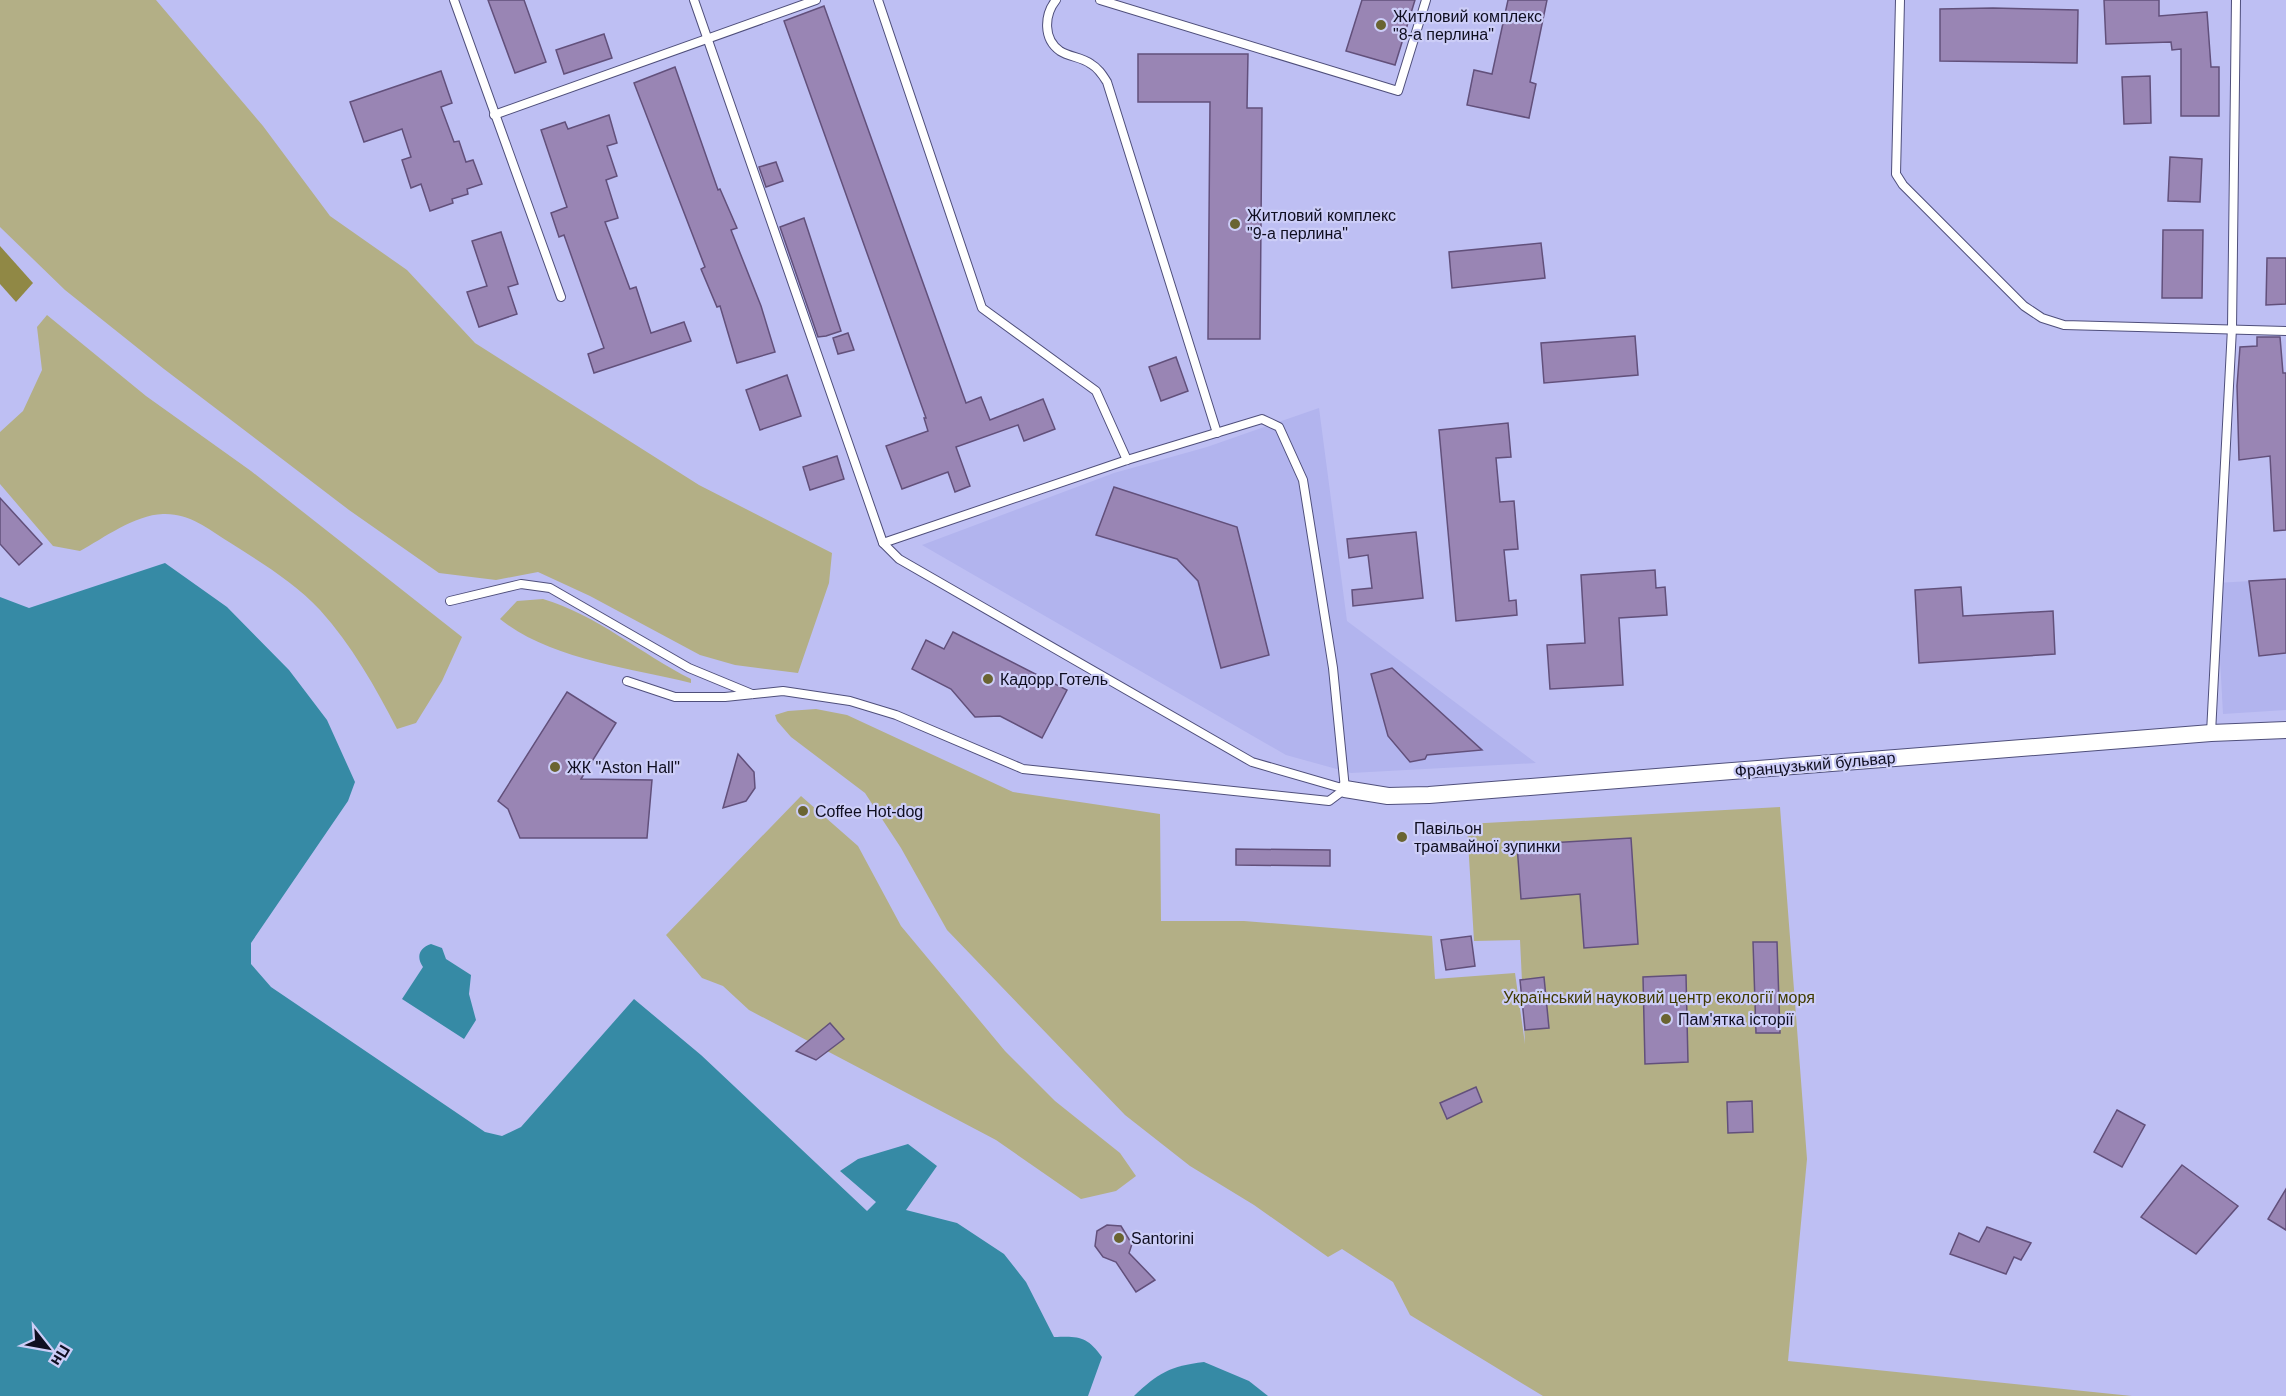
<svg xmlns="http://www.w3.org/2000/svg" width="2286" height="1396" font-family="Arial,sans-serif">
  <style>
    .built { fill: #b2b4ee }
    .green { fill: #b3af86 }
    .forest { fill: #908845 }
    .water { fill: #368aa5 }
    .building { fill: #9985b4; stroke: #62507b; stroke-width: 1.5 }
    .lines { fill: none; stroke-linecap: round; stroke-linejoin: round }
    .lane-casing { stroke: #4f4f7b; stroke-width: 10 }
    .street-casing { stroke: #4f4f7b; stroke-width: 18 }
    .lane { stroke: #fff; stroke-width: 8 }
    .street { stroke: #fff; stroke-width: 16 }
    .poi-dot { fill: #6a6431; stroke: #cccdf7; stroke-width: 2 }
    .labels { text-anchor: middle; stroke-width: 4.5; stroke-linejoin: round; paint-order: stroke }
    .poi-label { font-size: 16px; fill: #0f0e20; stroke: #cccdf7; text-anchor: start }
    .street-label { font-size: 16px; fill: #0f0e20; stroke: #cccdf7 }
    .park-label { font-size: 16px; fill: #403b01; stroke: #cccdf7 }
  </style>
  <rect width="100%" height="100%" fill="#bebff3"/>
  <!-- built -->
  <g class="built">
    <path d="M1319,408L1347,621L1536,763L1351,773L1286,755L922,545L1114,473L1207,447Z"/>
    <path d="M2286,579V710L2223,714L2216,583Z"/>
  </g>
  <!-- green -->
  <g class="green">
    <path d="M0,0H156L263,126L330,216L407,270L475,343L699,485L832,553L829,583L798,673L735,665L700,655L590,596L538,572L496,580L439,573L349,510L164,369L65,290L0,227Z"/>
    <path d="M47,315L146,396L251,471L462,637L442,681L416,723L397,729C376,688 351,644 320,610C294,582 260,562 229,542C207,528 189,513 163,514C134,515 104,538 80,551L53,546L0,484V432L23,411L42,370L37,327Z"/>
    <path d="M543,599C597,615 641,654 691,679V683C630,668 549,659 500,619L517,601Z"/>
    <path d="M816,709L847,715L1013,792L1160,814L1161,921H1244L1432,936L1435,979L1515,973L1525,1044L1520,940L1474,941L1467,824L1780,807L1807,1159L1788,1361L2132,1396H1543L1410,1315L1393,1282L1342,1249L1328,1257L1254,1205L1190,1166L1125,1115L947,930L901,848L865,793L791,737L777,721L775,715L788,711Z"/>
    <path d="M801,796L858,846L901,926L1005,1051L1055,1101L1120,1153L1136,1176L1116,1191L1081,1199L996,1140L749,1010L723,986L702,978L666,935Z"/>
  </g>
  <!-- forest -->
  <path class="forest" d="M0,246L33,283L16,302L0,284Z"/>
  <!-- water -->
  <g class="water">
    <path d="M165,563L227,607L289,670L327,720L355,782L348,801L251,943V964L271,987L485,1132L502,1136L521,1127L634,999L701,1055L867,1211L876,1202L840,1171L858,1159L908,1144L937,1166L906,1210L957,1223L1004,1254L1026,1282L1054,1337C1079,1336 1087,1336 1102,1357L1088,1396H0V597L29,608Z"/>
    <path d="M431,944L442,948L446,959L471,975L469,994L476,1020L464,1039L402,999L423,967C416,957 419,948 431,944Z"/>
    <path d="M1204,1362L1249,1381L1268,1396H1134C1158,1373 1170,1366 1204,1362Z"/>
  </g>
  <!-- building -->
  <g class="building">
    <path d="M488,0H524L546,62L515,73Z"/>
    <path d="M1362,0H1415L1395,65L1346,51Z"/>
    <path d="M1508,0H1547L1530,82L1536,84L1529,118L1467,105L1474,70L1492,74Z"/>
    <path d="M2104,0H2159V16L2207,12L2211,67H2219V116H2181V49L2172,50L2171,42L2106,44Z"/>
    <path d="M824,6L966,403L981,397L990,420L1043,399L1055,429L1024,441L1018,425L956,447L970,486L955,492L948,472L902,489L886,446L928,431L924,418H926L784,21Z"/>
    <path d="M1993,8L2078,10L2077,63L1940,61V9Z"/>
    <path d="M604,34L612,58L564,74L556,50Z"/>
    <path d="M1138,54H1248L1247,108H1262L1260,339H1208L1210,102H1138Z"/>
    <path d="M675,67L718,190L720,189L737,228L731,230L761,306L775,352L737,363L720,306L717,307L701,269L705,267L634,83Z"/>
    <path d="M441,71L452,103L441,107L454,142L459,141L466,162L473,160L482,184L467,189L468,194L452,199L453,203L430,211L421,184L411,188L402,160L411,157L402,129L364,142L350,102Z"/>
    <path d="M2150,76L2151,123L2124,124L2122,77Z"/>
    <path d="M609,115L617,143L607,146L617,176L606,180L618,218L605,222L630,289L636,287L651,333L684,322L691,341L594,373L588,354L604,348L564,235L559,237L551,213L567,207L541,130L565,122L568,129Z"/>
    <path d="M2170,157L2202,159L2200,202L2168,201Z"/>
    <path d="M776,162L783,181L766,187L759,167Z"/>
    <path d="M804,218L841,331L826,336L818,337L780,227Z"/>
    <path d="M2163,230H2203L2202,298H2162Z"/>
    <path d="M501,232L518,284L508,287L517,314L479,327L467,292L487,286L472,241Z"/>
    <path d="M1541,243L1545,278L1452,288L1449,252Z"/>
    <path d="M2267,258H2286V304L2266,305Z"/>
    <path d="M848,333L854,350L838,354L833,338Z"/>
    <path d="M1635,336L1638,375L1544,383L1541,343Z"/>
    <path d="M2257,337H2280L2283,373H2286V530L2274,531L2270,456L2239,460L2237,386L2240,347L2257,346Z"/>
    <path d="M1176,357L1188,391L1161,401L1149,367Z"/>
    <path d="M787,375L801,416L760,430L746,390Z"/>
    <path d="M1508,423L1511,457L1496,458L1500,502L1514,501L1518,549L1504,550L1509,601L1516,600L1517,615L1456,621L1439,430Z"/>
    <path d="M837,456L844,479L810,490L803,467Z"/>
    <path d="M1114,487L1237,527L1269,655L1221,668L1198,581L1177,559L1096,535Z"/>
    <path d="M0,498L42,544L19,565L0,544Z"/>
    <path d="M1416,532L1423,598L1353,606L1352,590L1372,588L1368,555L1349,558L1347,539Z"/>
    <path d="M1655,570L1656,588L1665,587L1667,615L1619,618L1623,685L1550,689L1547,645L1585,643L1581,575Z"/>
    <path d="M2286,579V653L2259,656L2249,581Z"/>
    <path d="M1961,587L1963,616L2053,611L2055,654L1919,663L1915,590Z"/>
    <path d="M953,632L1067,690L1042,738L1000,716L975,717L951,689L912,669L926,640L944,649Z"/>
    <path d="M1392,668L1482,750L1427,755L1425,759L1410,762L1388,736L1371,674Z"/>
    <path d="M567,692L616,723L581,779L652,780L647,838H520L508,809L498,801Z"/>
    <path d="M738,754L754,772L755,788L746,801L723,808Z"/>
    <path d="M1631,838L1638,944L1584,948L1580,894L1521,899L1517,845Z"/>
    <path d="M1236,849L1330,850V866L1236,865Z"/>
    <path d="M1471,936L1475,966L1446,970L1441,940Z"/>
    <path d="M1753,942H1777L1780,1033H1756Z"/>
    <path d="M1686,975L1688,1062L1645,1064L1643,977Z"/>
    <path d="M1544,977L1549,1028L1525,1030L1520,980Z"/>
    <path d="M830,1023L844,1039L816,1060L796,1051Z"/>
    <path d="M1476,1087L1482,1102L1447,1119L1440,1103Z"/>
    <path d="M1752,1101L1753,1132L1728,1133L1727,1102Z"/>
    <path d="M2117,1110L2145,1125L2122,1167L2094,1152Z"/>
    <path d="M2182,1165L2238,1206L2196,1254L2141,1217Z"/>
    <path d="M2286,1189V1230L2268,1219Z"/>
    <path d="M1107,1225L1121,1226L1132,1244L1129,1253L1155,1280L1136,1292L1116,1262L1103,1257L1095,1246L1097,1231Z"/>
    <path d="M1987,1227L2031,1243L2021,1260L2014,1257L2006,1274L1950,1254L1959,1233L1979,1242Z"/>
  </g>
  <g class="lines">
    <!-- lane casing -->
    <g class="lane-casing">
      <g id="lane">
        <path d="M454,0L561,297"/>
        <path d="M694,0L883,543L899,559L1252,762L1345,789"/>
        <path d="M878,0L982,308L1096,391L1127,460"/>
        <path d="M1056,0C1044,15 1043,39 1060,51C1069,57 1082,57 1091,64C1098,68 1102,74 1107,82L1217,433"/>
        <path d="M1100,0L1398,91L1426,0"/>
        <path d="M1900,0L1896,174L1903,185L2024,306L2042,318L2064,325L2286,331"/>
        <path d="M494,115L816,0"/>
        <path d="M883,543L1127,460L1262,419L1279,427L1303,480L1333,668L1345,789"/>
        <path d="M450,601L521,584L550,588L689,668L752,694"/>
        <path d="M627,681L675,697H725L783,691L850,701L896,715L1023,769L1329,801L1345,789"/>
        <path d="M2211,733L2232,328L2236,0"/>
      </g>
    </g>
    <!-- street casing -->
    <g class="street-casing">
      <path id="street" d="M1345,789L1388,796L1429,795L2211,733L2286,730"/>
    </g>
    <!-- lane -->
    <use href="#lane" class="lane"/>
    <!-- street -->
    <use href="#street" class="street"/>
  </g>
  <!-- markers -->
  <g class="poi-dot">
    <circle cx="1381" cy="25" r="6"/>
    <circle cx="1235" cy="224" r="6"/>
    <circle cx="988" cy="679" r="6"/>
    <circle cx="555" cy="767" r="6"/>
    <circle cx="803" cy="811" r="6"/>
    <circle cx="1402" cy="837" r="6"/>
    <circle cx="1666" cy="1019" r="6"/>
    <circle cx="1119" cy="1238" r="6"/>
  </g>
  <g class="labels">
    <!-- poi labels -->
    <g class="poi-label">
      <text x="1393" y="22">Житловий комплекс<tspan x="1393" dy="18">"8-а перлина"</tspan></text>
      <text x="1247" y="221">Житловий комплекс<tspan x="1247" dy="18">"9-а перлина"</tspan></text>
      <text x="1000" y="685">Кадорр Готель</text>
      <text x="567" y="773">ЖК "Aston Hall"</text>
      <text x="815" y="817">Coffee Hot-dog</text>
      <text x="1414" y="834">Павільон<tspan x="1414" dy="18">трамвайної зупинки</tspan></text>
      <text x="1678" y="1025">Пам'ятка історії</text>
      <text x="1131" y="1244">Santorini</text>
    </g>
    <!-- street labels -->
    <g class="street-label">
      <text transform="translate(1815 764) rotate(-5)" y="6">Французький бульвар</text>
    </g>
    <!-- park labels -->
    <g class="park-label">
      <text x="1659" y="1003">Український науковий центр екології моря</text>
    </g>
  </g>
  <!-- north arrow -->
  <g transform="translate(48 1348) rotate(121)" stroke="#cccdf7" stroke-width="4.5" paint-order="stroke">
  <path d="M0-4.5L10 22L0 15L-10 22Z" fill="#0f0e20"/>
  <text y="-9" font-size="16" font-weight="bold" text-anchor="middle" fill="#0f0e20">Пн</text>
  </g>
</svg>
